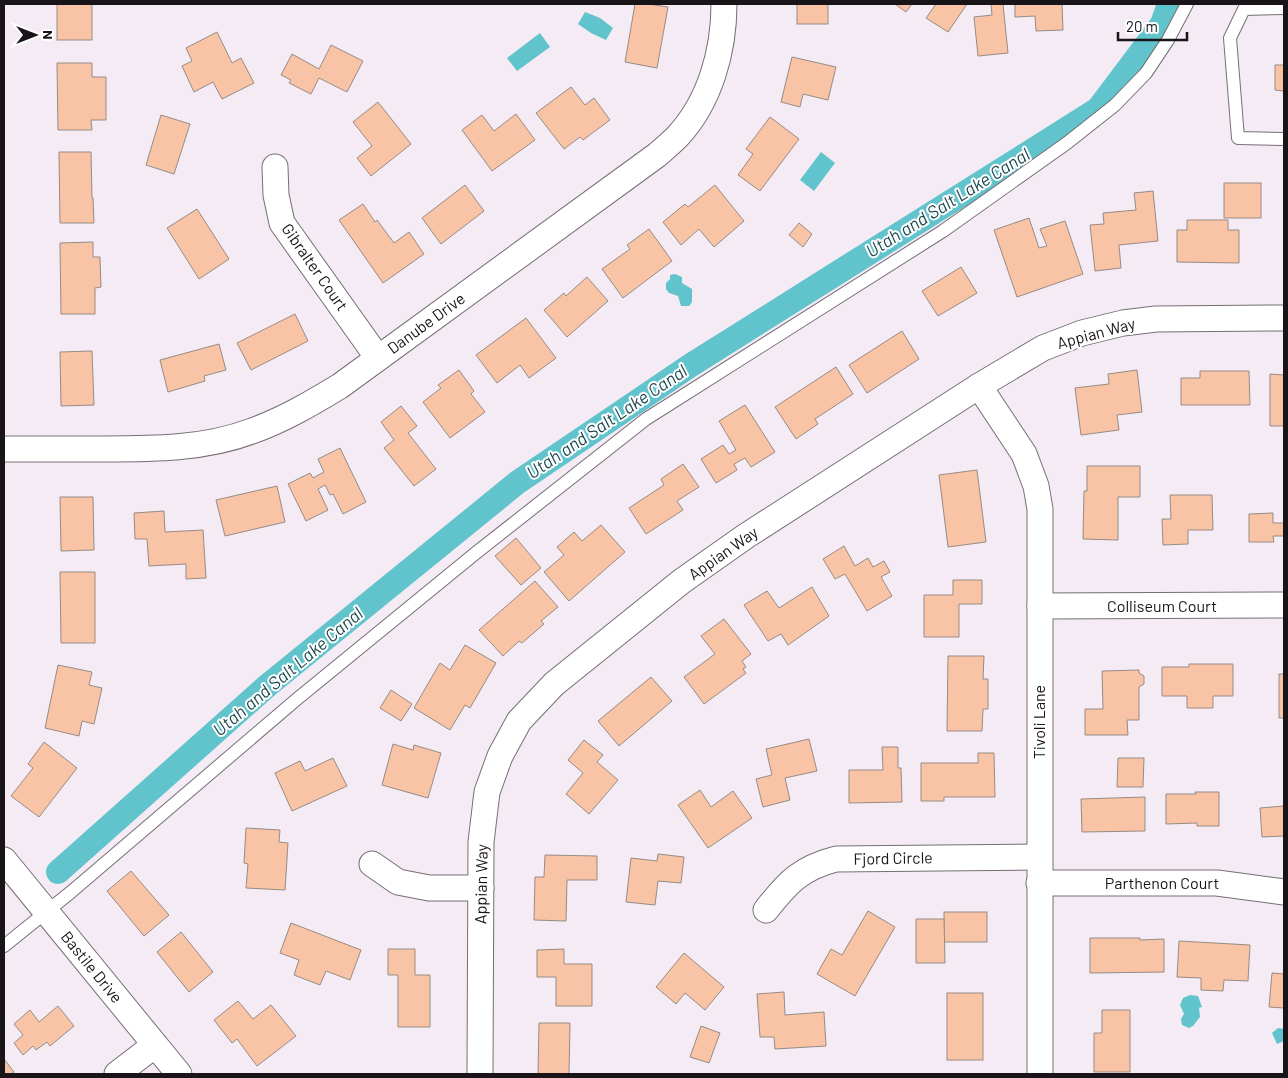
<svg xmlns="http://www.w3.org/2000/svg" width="1288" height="1078" font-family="Barlow,sans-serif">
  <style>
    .water { fill: #61c3cb }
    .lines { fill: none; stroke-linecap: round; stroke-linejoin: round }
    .canal { stroke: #61c3cb; stroke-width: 24 }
    .building { fill: #f9c3a6; stroke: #978b85 }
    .lane-casing { stroke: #766e76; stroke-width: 14 }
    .street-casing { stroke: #766e76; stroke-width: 27 }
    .lane { stroke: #fff; stroke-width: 12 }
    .street { stroke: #fff; stroke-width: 25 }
    .labels { text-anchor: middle; stroke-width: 4; stroke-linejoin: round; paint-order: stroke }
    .street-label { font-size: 16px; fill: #181418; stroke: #fff }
    .water-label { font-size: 18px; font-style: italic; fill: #1e4a4e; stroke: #fff }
  </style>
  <rect width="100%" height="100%" fill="#f4ebf4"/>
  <!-- water -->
  <g class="water">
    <path d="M585,12L600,18L613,28L606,40L591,33L578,24Z"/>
    <path d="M540,33L550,47L517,71L507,58Z"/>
    <path d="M821,152L835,163L814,191L800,180Z"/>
    <path d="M675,274L682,277V283L692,289V302L689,306H681L678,296L669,293L666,289V283L670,279V275Z"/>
    <path d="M1190,995L1198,996L1202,1007L1199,1008L1200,1017L1193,1026L1189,1028L1182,1025L1181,1019L1184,1014L1180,1005L1183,998Z"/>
    <path d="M1278,1028L1284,1029V1041L1277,1044L1272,1033Z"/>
  </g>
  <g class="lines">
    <!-- canal -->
    <path class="canal" d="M58,872L267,686L518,482L691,365L1098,109L1162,24L1169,4"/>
  </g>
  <!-- building -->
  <g class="building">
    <rect x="57" y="4" width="35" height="36"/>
    <path d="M635,4H648L668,7L657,68L625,62Z"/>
    <rect x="797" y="4" width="31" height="20"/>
    <path d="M895,4H912L906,12Z"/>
    <path d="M936,4H967L948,32L926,18Z"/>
    <path d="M991,4H1003L1008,53L978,56L974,17L992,15Z"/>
    <path d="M1015,4H1062L1063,30L1036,31L1035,16L1015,17Z"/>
    <path d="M217,32L232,63L241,58L254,83L222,99L213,82L194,92L182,66L192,61L186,48Z"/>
    <path d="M331,45L363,61L347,92L319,78L311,94L289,83L291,80L281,75L292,54L319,69Z"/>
    <path d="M792,57L836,67L828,100L803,94L800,107L781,102Z"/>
    <path d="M57,63H92V77H106V120H91L92,130H58Z"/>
    <path d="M1275,65H1284V91L1275,90Z"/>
    <path d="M571,87L585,105L594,98L610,120L583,140L580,137L564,149L536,113Z"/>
    <path d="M378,102L411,144L371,176L357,158L372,146L353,122Z"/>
    <path d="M516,114L535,140L492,171L462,130L482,115L494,131Z"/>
    <path d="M161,115L190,124L174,174L146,165Z"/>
    <path d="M770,117L799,139L760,191L738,175L753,154L746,149Z"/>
    <path d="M59,152H91L92,198H93L94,223H60Z"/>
    <rect x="1224" y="183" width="37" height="35"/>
    <path d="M465,185L484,211L441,244L422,218Z"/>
    <path d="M715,185L744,221L714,247L699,229L681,245L663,222L685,204L688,207Z"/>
    <path d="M1153,191L1158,241L1119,245L1121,268L1095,271L1090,225L1104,224L1103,213L1136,210L1134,193Z"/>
    <path d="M363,204L375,222L377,220L394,243L409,232L424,254L383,283L339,220Z"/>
    <path d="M197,209L229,259L199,279L167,228Z"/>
    <path d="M1029,218L1039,248L1047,246L1040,229L1065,221L1083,274L1017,297L994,230Z"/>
    <path d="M1187,220H1228V230H1239V263L1177,262V230H1187Z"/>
    <path d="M799,223L812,234L803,247L789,235Z"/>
    <path d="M649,229L672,261L623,298L602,269L630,249L627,245Z"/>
    <path d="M93,242V257H100L101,287L95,288V314H61L60,243Z"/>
    <path d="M961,267L977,293L938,316L922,291Z"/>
    <path d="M587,277L608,301L567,337L544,310L564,293L566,296Z"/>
    <path d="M295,314L308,341L251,370L237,343Z"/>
    <path d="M526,318L556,358L529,378L520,365L497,383L476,355Z"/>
    <path d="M902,331L919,359L867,393L849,365Z"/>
    <path d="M219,344L226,370L204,376L205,381L168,392L160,360Z"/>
    <path d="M92,351L94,405L61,406L60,352Z"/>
    <path d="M836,367L853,394L815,419L818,424L796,439L775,407Z"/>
    <path d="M459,370L474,391L471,394L485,412L450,438L423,402L441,388L438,385Z"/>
    <path d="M1137,370L1142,412L1117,415L1119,430L1081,435L1075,388L1109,384L1108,374Z"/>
    <path d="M1200,371H1249L1250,405H1181V378H1200Z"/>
    <path d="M1270,374L1284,375V426H1270Z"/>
    <path d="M745,405L775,452L751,467L745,458L734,464L737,470L716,483L701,459L723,445L729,454L736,450L719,421Z"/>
    <path d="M401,406L417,426L408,433L436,469L414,486L384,448L394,440L381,422Z"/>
    <path d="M340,448L366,502L343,514L333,494L330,495L325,485L318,489L328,510L306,521L288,484L310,473L313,478L324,472L318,459Z"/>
    <path d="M683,464L699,487L677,501L683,510L646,534L629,508L664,485L661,479Z"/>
    <path d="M1087,466H1140V497H1118V540L1083,539L1084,491H1087Z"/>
    <path d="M977,470L986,542L948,547L939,475Z"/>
    <path d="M277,486L285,522L225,536L216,500Z"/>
    <path d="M1284,489V536H1273L1274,542H1249V514L1273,513V523H1284Z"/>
    <path d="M1170,495H1212L1213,530H1188V544L1163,545L1162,519H1171Z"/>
    <path d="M60,497H93L94,550L61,551Z"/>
    <path d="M164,511L165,532L203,530L206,578L186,579V564L149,566L147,539H135L134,513Z"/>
    <path d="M601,525L625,552L569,601L544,572L564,555L557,547L574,532L582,541Z"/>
    <path d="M516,538L541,568L521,585L495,556Z"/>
    <path d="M844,546L855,566L868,558L873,567L884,561L890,572L881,577L892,596L867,611L845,574L835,579L823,559Z"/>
    <path d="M60,572H95V643H61Z"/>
    <path d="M953,580H982V604H959V637H924V595H953Z"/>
    <path d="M535,581L558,607L541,621L544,624L522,643L519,641L503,656L479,630Z"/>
    <path d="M812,587L829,616L788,645L781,634L768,641L744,605L767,591L779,608Z"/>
    <path d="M724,619L751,654L742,661L746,667L743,669L746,673L704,704L684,677L715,654L701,636Z"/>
    <path d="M465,645L496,663L470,708L465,705L450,730L414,708L440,663L450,670Z"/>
    <path d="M948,656H984L983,679H988V709H983L982,731H947Z"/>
    <path d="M1189,664H1233V696H1213V708H1187V696H1162V667H1189Z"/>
    <path d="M58,665L92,672L89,685L102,688L94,724L82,721L79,736L45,728Z"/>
    <path d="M1139,670V673L1144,676V684L1139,687V720H1127L1128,735H1085V709H1103L1102,671Z"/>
    <rect x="1279" y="674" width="5" height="44"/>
    <path d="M651,677L672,701L619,746L598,721Z"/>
    <path d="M391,690L412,704L401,721L380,708Z"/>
    <path d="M809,739L817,771L785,778L790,800L763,807L756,779L772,775L766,749Z"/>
    <path d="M584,740L603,755L597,762L618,780L589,814L566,794L583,773L568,760Z"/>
    <path d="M44,742L77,768L39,817L11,796L33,768L28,764Z"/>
    <path d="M393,744L413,750L414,745L441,753L428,798L382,785Z"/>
    <path d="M882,747H898V768H901L902,802L849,803V770H883Z"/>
    <path d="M978,753H994L995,797H944V801H921V763H978Z"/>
    <path d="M333,758L347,786L292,811L275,773L300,761L305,771Z"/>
    <path d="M1118,758H1144L1143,787H1117Z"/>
    <path d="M700,790L711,807L733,791L752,818L708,848L678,805Z"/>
    <path d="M1195,792H1219V826H1197V823L1166,824V794H1196Z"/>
    <path d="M1145,797V831L1082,832L1081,799Z"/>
    <path d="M1284,806V836L1262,837L1260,808Z"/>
    <path d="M246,828L280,830L279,842L288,843L285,890L246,888L248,864L244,863Z"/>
    <path d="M658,854L684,857L681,883L658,881L655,905L626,902L631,858L657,861Z"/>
    <path d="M545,855L597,856V880H567L566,921L534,920L535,877H544Z"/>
    <path d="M131,871L169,915L144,936L107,891Z"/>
    <path d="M868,911L895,927L855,996L817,974L831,949L842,955Z"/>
    <rect x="944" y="912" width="43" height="30"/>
    <path d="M916,919H944L945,963H916Z"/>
    <path d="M291,923L361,950L350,980L326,971L320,985L294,975L299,960L280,953Z"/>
    <path d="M181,932L213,972L189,992L157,952Z"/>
    <path d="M1090,938H1140V940L1164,939V972L1090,973Z"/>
    <path d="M1179,941L1250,945L1248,981L1224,980L1223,991L1201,990V978L1177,977Z"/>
    <path d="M388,949H415V975H430V1027H398V975H388Z"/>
    <path d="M564,949V964H592V1006H556V977H537V950Z"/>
    <path d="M684,953L724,987L705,1010L685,993L676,1004L656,987Z"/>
    <path d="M1272,973L1284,974V1008L1269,1007Z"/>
    <path d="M784,992L785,1015L824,1012L826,1046L775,1049L774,1037H760L757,994Z"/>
    <rect x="947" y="993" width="36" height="67"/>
    <path d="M238,1001L253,1019L271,1005L296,1036L257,1066L237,1039L232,1043L214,1020Z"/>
    <path d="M58,1006L74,1026L50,1046L47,1042L36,1050L33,1046L23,1055L14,1043L23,1035L14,1024L30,1010L39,1022Z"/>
    <path d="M1102,1010H1130V1072H1094V1033H1102Z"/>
    <path d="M539,1023H570L569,1074H538Z"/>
    <path d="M701,1026L720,1033L709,1063L690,1057Z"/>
    <path d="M4,1059L14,1072L11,1074H4Z"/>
  </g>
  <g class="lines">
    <!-- lane casing -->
    <g class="lane-casing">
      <g id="lane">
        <path d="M1284,8L1244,9L1230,38L1238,138L1284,139"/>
        <path d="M4,946L71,892L297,699L477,552L646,419L943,231L1067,143L1115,105L1146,73L1168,40L1187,4"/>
      </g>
    </g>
    <!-- street casing -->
    <g class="street-casing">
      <g id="street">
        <path d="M275,167L276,195L282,223L378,358"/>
        <path d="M979,386L1024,454L1036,486L1040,509V1074"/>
        <path d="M4,449C34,449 64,449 95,449C147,449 202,450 252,431C283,420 312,403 340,386L657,155C664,149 671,143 677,137C710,102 724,51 724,4"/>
        <path d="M1040,606L1284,605"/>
        <path d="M4,860L179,1074"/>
        <path d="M372,864L398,882L429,888H481"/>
        <path d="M1039,883H1217L1284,892"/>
        <path d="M766,910C788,882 801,868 836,859L1039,857"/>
        <path d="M117,1074L155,1045"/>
        <path d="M480,1074L481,842L487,792L500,756L519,721L554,684L682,581L746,536L979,386L1043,348L1082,333L1123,323L1156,319L1284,318"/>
      </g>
    </g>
    <!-- lane -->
    <use href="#lane" class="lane"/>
    <!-- street -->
    <use href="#street" class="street"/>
  </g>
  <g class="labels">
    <!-- street labels -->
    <g class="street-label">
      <text transform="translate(315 267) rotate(55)" y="6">Gibralter Court</text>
      <text transform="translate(426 323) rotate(-36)" y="6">Danube Drive</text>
      <text transform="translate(1096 333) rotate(-15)" y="6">Appian Way</text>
      <text transform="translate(723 553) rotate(-35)" y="6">Appian Way</text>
      <text x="1162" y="612">Colliseum Court</text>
      <text transform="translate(1039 722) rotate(-90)" y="6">Tivoli Lane</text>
      <text transform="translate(893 858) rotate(-1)" y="6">Fjord Circle</text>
      <text x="1162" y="889">Parthenon Court</text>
      <text transform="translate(481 884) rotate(-89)" y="6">Appian Way</text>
      <text transform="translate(92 967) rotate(51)" y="6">Bastile Drive</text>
    </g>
    <!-- water labels -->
    <g class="water-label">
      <text transform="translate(948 203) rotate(-32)" y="6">Utah and Salt Lake Canal</text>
      <text transform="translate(607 422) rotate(-34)" y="6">Utah and Salt Lake Canal</text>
      <text transform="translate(288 672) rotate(-40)" y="6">Utah and Salt Lake Canal</text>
    </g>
  </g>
  <!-- border -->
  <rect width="1288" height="1078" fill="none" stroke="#181418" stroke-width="10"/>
  <!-- north arrow -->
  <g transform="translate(35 35) rotate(90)" stroke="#ffffff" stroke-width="4" paint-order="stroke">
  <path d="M0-4L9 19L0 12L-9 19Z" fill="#181418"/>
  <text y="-8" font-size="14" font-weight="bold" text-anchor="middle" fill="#181418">N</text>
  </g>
  <!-- scale -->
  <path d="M1118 32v8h69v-8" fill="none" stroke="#181418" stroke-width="2.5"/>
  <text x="1126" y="32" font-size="15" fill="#181418" stroke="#ffffff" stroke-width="4" paint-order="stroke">20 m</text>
</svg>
